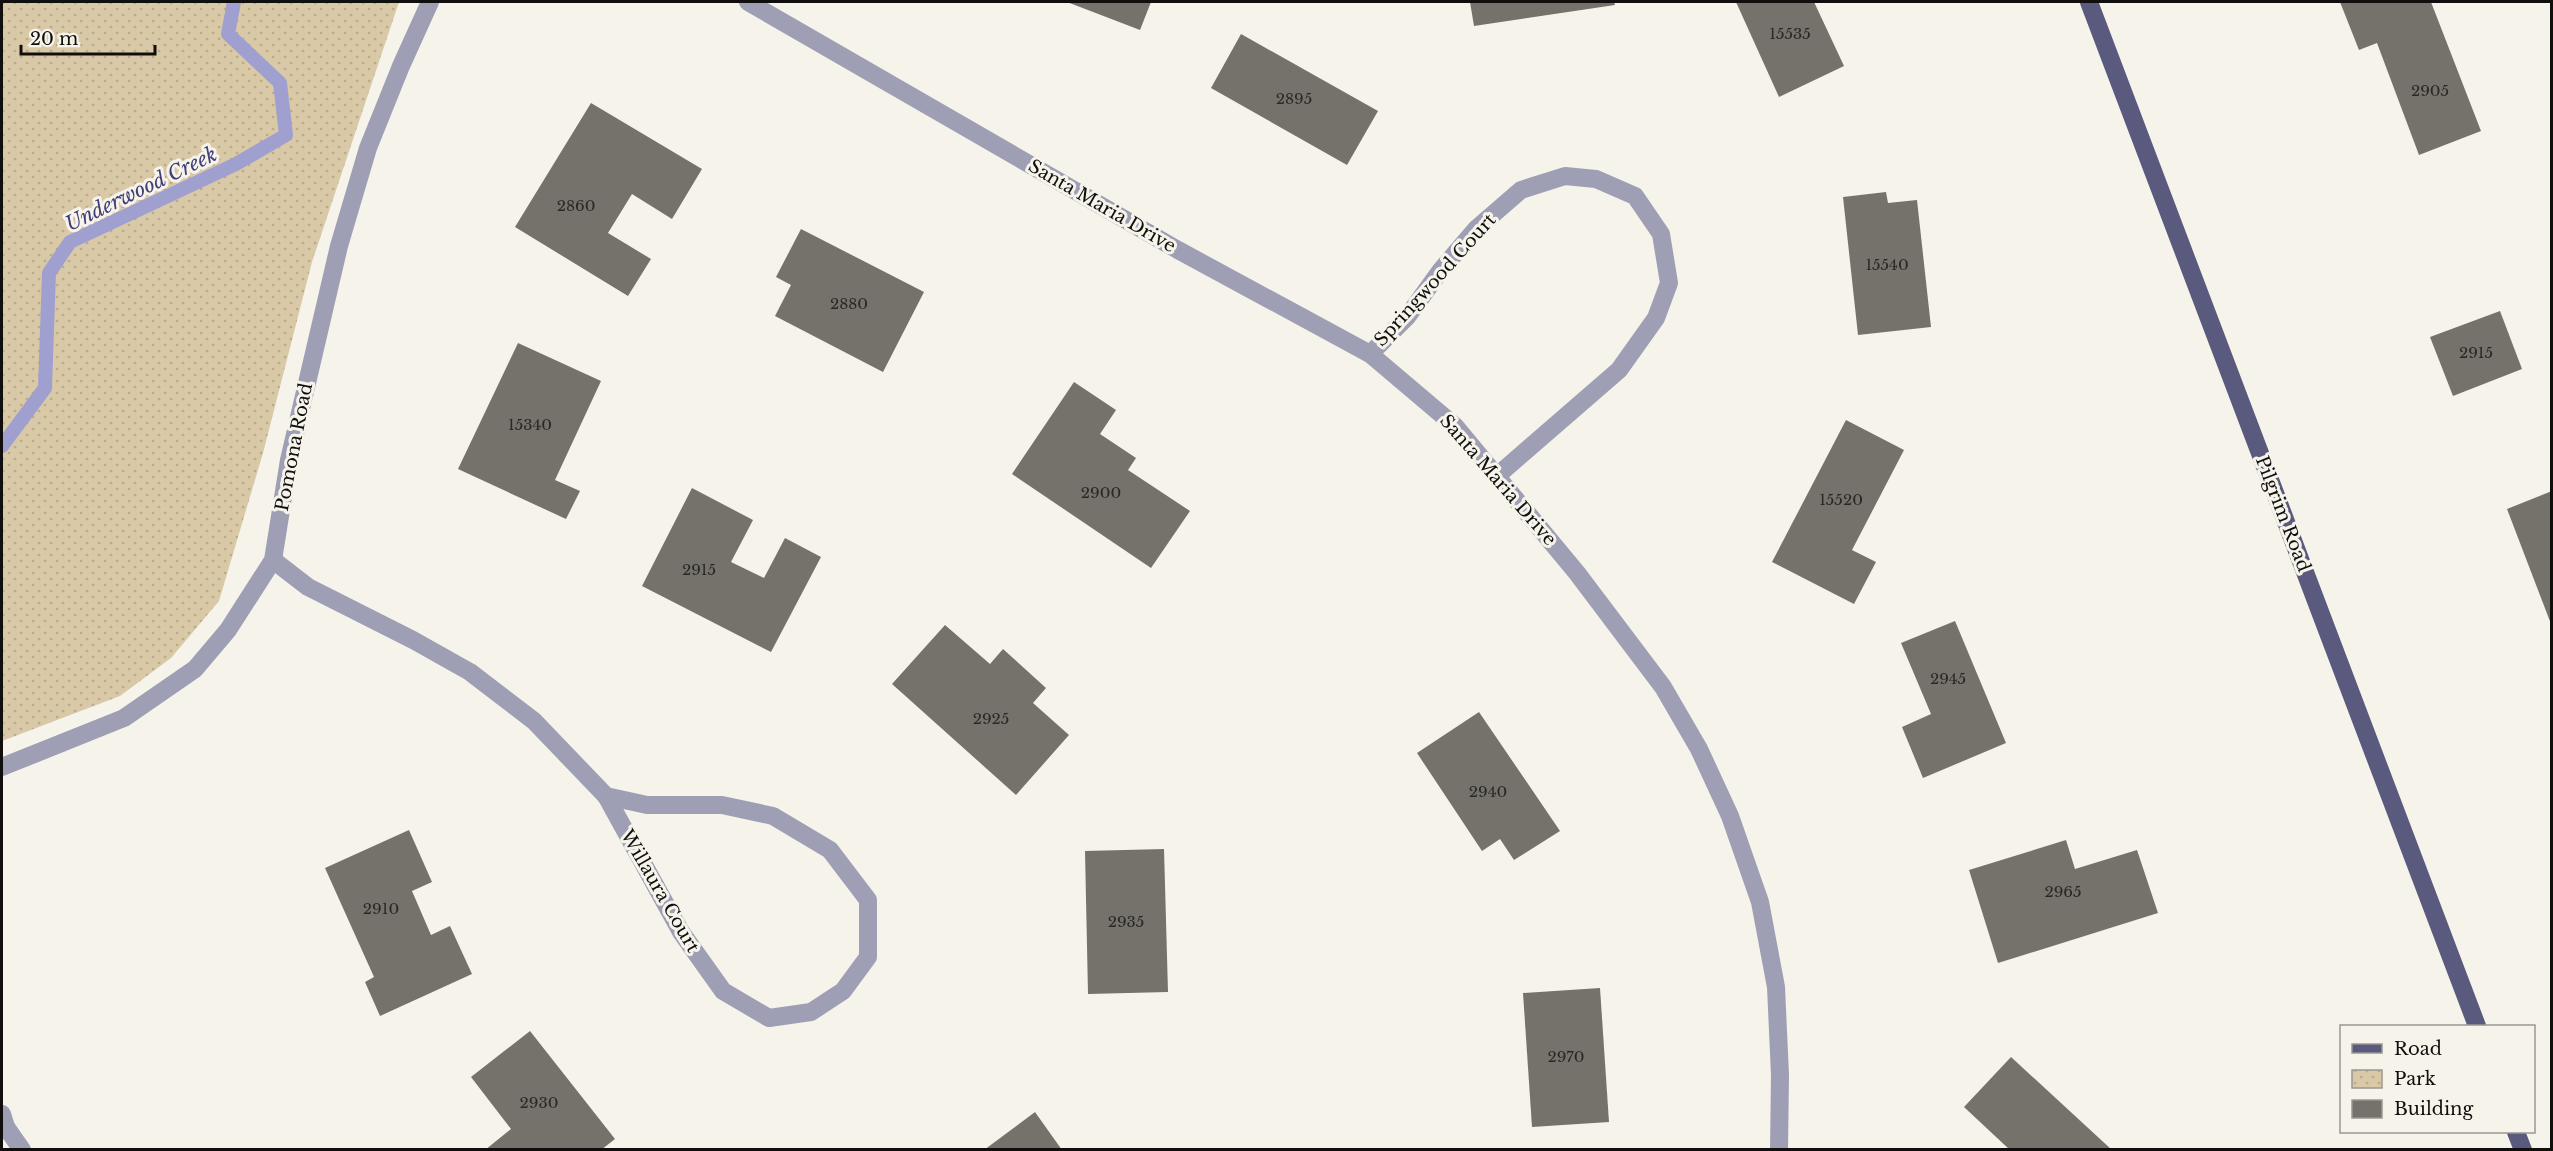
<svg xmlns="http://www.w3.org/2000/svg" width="2553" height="1151" font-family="'Libre Baskerville',serif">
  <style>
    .park { fill: url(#park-dots) }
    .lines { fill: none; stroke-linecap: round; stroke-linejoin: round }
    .stream { stroke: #a0a0d0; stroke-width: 14 }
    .building { fill: #75726c }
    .minor { stroke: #9e9fb5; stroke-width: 18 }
    .major { stroke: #5a5a7f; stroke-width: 18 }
    .labels { text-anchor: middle; stroke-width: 6; stroke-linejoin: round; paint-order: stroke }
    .number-label { font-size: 15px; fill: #292825 }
    .street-label { font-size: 18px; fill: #100f0d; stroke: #f6f3eb }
    .water-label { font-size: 20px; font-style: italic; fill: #413d79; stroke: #f6f3eb }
  </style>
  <defs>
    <pattern id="park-dots" width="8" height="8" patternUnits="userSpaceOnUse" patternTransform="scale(1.5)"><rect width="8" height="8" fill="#d9c9a6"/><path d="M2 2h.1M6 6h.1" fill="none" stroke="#b9ab8e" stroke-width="1.8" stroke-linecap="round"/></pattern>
  </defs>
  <rect width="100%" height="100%" fill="#f6f3eb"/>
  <!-- park -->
  <path class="park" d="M2,2H399L312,262L263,453L219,601L171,658L120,696L2,741Z"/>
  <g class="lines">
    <!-- stream -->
    <path class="stream" d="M2,446L45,388L49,273L70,242L236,164L286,135L280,83L228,34L234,2"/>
  </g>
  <!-- building -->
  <g class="building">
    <path d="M1067,2H1151L1140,30Z"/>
    <path d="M1470,2H1614L1615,5L1474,26Z"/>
    <path d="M1736,2H1814L1844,66L1779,97Z"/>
    <path d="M2340,2H2431L2481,131L2419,155L2377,43L2359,50Z"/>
    <path d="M1241,34L1378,111L1347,165L1211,88Z"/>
    <path d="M591,103L702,169L672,219L632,194L608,233L651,259L628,296L515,227Z"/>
    <path d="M1886,192L1888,203L1917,200L1931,327L1858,335L1843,197Z"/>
    <path d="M801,229L924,292L883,372L775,316L791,285L776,277Z"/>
    <path d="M2500,311L2522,369L2453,396L2430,337Z"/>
    <path d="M518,343L601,381L555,480L580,491L566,519L458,469Z"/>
    <path d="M1074,382L1116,410L1100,434L1136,458L1128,470L1190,511L1151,568L1012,474Z"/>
    <path d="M1846,420L1904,450L1852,550L1876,562L1854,604L1772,562Z"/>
    <path d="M692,488L753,520L731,562L764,578L785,538L821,557L771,652L642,586Z"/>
    <path d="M2552,491V624H2551L2507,509Z"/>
    <path d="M1955,621L2006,743L1923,778L1902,727L1931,714L1901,643Z"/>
    <path d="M945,625L990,664L1003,649L1046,688L1033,703L1069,735L1016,795L892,684Z"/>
    <path d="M1479,712L1560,831L1514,860L1500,839L1482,851L1417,753Z"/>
    <path d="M409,830L432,882L412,891L431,935L450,926L472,974L380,1016L365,982L374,977L325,868Z"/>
    <path d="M2066,840L2075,869L2137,850L2158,913L1998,963L1969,870Z"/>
    <path d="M1164,849L1168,992L1088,994L1085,851Z"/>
    <path d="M1600,988L1609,1122L1532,1127L1523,993Z"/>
    <path d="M530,1031L615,1139L601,1150H485L511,1129L471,1077Z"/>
    <path d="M2011,1057L2112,1150H2010L1964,1107Z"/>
    <path d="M1035,1112L1062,1150H984Z"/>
  </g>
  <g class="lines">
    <!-- minor -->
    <g class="minor">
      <path d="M748,2L1178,250L1370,354L1455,426L1577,573L1663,687L1699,749L1730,816L1760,902L1776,987L1780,1075L1779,1150"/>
      <path d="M1370,354L1407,317L1441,270L1476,229L1521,190L1565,176L1596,179L1635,196L1661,234L1669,283L1656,318L1619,370L1498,475"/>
      <path d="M273,560L308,587L413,640L470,672L534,721L606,796"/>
      <path d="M2,767L124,718L195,669L228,630L273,560L289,460L339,246L368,148L401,66L430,2"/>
      <path d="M606,796L647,805H722L773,816L830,850L868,900V957L843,991L811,1012L769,1018L723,991L681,932Z"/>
      <path d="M2,1114L6,1127L22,1150"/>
    </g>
    <!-- major -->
    <g class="major">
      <path d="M2089,2L2477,1026"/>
      <path d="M2516,1132L2523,1150"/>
    </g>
  </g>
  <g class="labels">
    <!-- number labels -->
    <g class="number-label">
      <text x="1790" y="39">15535</text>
      <text x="2430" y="96">2905</text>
      <text x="1294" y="104">2895</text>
      <text x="576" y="211">2860</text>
      <text x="1887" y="270">15540</text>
      <text x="849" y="309">2880</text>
      <text x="2476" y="358">2915</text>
      <text x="530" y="430">15340</text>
      <text x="1101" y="498">2900</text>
      <text x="1841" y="505">15520</text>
      <text x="699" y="575">2915</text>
      <text x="1948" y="684">2945</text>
      <text x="991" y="724">2925</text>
      <text x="1488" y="797">2940</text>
      <text x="2063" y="897">2965</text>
      <text x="381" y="914">2910</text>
      <text x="1126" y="927">2935</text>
      <text x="1566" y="1062">2970</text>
      <text x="539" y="1108">2930</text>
    </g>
    <!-- street labels -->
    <g class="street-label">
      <text transform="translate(1102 206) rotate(30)" y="6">Santa Maria Drive</text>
      <text transform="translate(1435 280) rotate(-48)" y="6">Springwood Court</text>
      <text transform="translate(294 447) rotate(-79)" y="6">Pomona Road</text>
      <text transform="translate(1498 480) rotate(49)" y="6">Santa Maria Drive</text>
      <text transform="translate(2283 514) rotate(69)" y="6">Pilgrim Road</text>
      <text transform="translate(660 891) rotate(60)" y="6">Willaura Court</text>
    </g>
    <!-- water labels -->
    <g class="water-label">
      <text transform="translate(141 189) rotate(-26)" y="7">Underwood Creek</text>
    </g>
  </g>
  <!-- border -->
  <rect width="2553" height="1151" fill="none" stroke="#100f0d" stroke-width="6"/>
  <!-- legend -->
  <rect x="2340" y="1025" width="195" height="108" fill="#f6f3eb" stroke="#9a9892" stroke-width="1.5"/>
  <rect x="2352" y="1044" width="30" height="9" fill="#5a5a7f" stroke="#9a9892" stroke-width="1.5"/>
  <text x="2394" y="1055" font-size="18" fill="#100f0d">Road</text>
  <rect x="2352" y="1070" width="30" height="18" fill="url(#park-dots)" stroke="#9a9892" stroke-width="1.5"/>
  <text x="2394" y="1085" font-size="18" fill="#100f0d">Park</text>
  <rect x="2352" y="1100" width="30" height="18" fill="#75726c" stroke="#9a9892" stroke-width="1.5"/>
  <text x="2394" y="1115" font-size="18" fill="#100f0d">Building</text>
  <!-- scale -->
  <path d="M21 45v9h134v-9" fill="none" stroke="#100f0d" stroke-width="3"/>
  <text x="30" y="45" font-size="18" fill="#100f0d" stroke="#f6f3eb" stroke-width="4.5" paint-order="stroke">20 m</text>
</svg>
